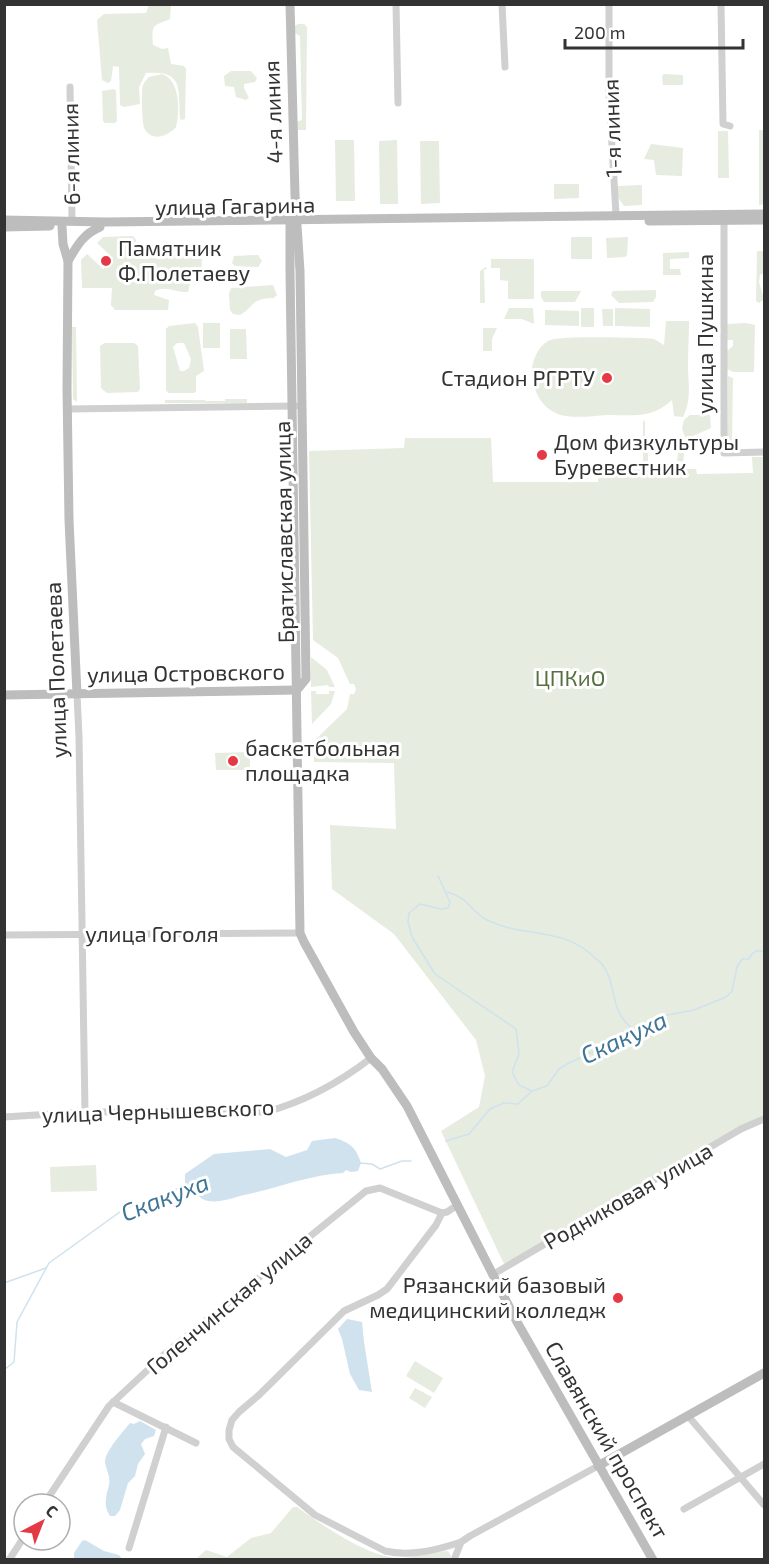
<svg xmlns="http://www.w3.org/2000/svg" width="769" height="1564" font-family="'Exo 2',sans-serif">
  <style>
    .green { fill: #e6ecdf; fill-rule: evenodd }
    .water { fill: #cfe2ee }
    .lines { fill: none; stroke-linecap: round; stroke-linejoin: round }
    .stream { stroke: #cfe2ee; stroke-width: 1.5 }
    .street { stroke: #d0d0d0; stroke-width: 7 }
    .secondary { stroke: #bdbdbd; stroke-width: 9 }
    .poi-dot { fill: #e63946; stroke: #fff; stroke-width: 2 }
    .labels { text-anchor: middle; stroke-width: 6; stroke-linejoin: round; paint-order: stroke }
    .street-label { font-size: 22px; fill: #333; stroke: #fff }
    .poi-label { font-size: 22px; fill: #333; stroke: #fff; text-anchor: start }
    .park-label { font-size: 22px; fill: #56703f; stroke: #fff }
    .water-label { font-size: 24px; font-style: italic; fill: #3f7597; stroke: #fff }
  </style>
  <rect width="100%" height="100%" fill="#fff"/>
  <!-- green -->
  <g class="green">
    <path d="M149,5H171L170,19C151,27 152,24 153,45L162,49L168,48L171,64L184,66L186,69L185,119L181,120L180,118C178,88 184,70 146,73L139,87L140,104L124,107L120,105L119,67L113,66L111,81L108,83L102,80L97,20L104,14L146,13Z"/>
    <path d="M298,24H304L307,27L306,130H298L296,122L302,120L300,36L295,33V26Z"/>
    <path d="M231,71H251L257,78L255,82L244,84V88L249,98L246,100L236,97L234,87L225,86L224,76Z"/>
    <path d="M162,74C180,80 180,111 176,127C168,136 152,143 144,128C142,122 141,91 143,85C145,81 146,80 149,77Z"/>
    <path d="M664,74L683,75V85H663L662,76Z"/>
    <path d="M114,89L116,91L117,121L115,123H105L103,121L102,91Z"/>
    <path d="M759,130H764V204L759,205Z"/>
    <path d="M718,131H728L729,178H718Z"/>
    <path d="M335,140H354L355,201H336Z"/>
    <path d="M397,140L398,204H380L379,141Z"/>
    <path d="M420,141H439L440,203L421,204Z"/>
    <path d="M651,144L683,148L682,176L656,175L654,160L644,159Z"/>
    <path d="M554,184H579V198L554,199Z"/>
    <path d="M642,185V205L624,206L617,196V186Z"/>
    <path d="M133,236L136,240L137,251L141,255H200L202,257L201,279L199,282L190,283L188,292C176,293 166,285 155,291L154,295L169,300L168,310H115L111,305L112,288H82L81,260L87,254L103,269L113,258L97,243L103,237Z"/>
    <rect x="571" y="237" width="21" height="22"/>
    <path d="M628,237L627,255L625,257L607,258L606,238Z"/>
    <path d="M757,251H764V273L760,275L759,282L764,299L759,303L756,301Z"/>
    <path d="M689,252V258L670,259V269H680L681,275H663V253Z"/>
    <path d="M258,255L262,261L258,267L235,266L232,263L234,256Z"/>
    <path d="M491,259H534V299H508V281L500,280V268H491Z"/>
    <path d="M486,267L487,269L484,270L485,303H480V271Z"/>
    <path d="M273,285L277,295L274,298C249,299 257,305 240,315L233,314L230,310L229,294L231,288Z"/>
    <path d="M656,290V297L653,302L619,303L611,295L613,291Z"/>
    <path d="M541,291H581L575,302H544L541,297Z"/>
    <path d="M509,308H533L534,324L522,319H504Z"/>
    <rect x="581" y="308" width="13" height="19"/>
    <path d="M615,308L650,309V327L615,326Z"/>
    <path d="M602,309H613V326H603Z"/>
    <path d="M545,310L579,311V326L545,325Z"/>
    <path d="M666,321H689C689,335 688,350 688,365C688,383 692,400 683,417L674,416L672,400C652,419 633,415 607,415C594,416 579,418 566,416C543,413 531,390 532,368C533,359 539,346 548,341C558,335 628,338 644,338L654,339L664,345Z"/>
    <path d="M195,323L198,327L204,371L196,376V391L194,393H168L166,390V329L169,326ZM177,343H184L191,359L189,368L184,371H180L173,347Z"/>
    <rect x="203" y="323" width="17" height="25"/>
    <path d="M746,323L755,325L754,372H733L727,369V351L733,346V340H726L727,324Z"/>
    <path d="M72,327H76L77,402L73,399Z"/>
    <path d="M483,328H497L492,339V351H483Z"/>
    <path d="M230,329H246L247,359H230Z"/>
    <path d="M105,343H134L138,346L140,389L138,392L107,393L101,388L100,346Z"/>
    <path d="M728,376L733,378L732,440L730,442H727Z"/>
    <path d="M225,399H247V403H165V400H205V401H225Z"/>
    <path d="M690,415H710L711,428L686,439L682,429L684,420Z"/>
    <path d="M645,420V452H648V463H677L678,452H684L683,467H643V422Z"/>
    <path d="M405,438H491L493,482H598L599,470L696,469L697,474L753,473L752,457H764V1117L505,1266L441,1131L479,1107L485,1076L476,1040L394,934L332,889L330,825L396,829L394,763L314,762V741L347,709L350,694H354L356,689L354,684H350L338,658L313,640L309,451L404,448Z"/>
    <path d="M311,657L327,670L335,687H329L328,685L311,687Z"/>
    <path d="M311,691H316V694H329V691H335L331,704L312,724Z"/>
    <path d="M250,752V770H216L215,753Z"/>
    <path d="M96,1165L97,1191L51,1192L50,1167Z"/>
    <path d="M415,1361L443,1378L434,1393L406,1376Z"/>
    <path d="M415,1388L432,1397L425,1408L409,1398Z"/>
    <path d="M293,1507H297C324,1526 368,1558 401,1558C417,1558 432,1552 448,1551L451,1556L450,1559H196L206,1550L227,1557L251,1538L271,1533Z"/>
  </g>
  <!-- water -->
  <g class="water">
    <path d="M335,1138C350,1143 356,1147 361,1163L358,1171L351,1172L346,1170L343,1173C309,1175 278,1188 244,1195C232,1198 220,1203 208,1201C198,1199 194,1189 185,1187V1174L214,1154L270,1149L286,1157L307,1150L312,1141Z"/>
    <path d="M347,1319L362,1322L364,1342L372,1392L359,1390L350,1374L342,1339L338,1329Z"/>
    <path d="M140,1421L156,1430L154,1436L145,1439L141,1444L145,1454L138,1464L135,1476L128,1483L120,1510L115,1516H110C103,1505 106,1497 109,1485C111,1477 106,1470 105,1462C105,1451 123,1432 130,1423L134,1424Z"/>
    <path d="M85,1540L104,1551L119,1555L122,1559H74V1553L82,1541Z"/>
  </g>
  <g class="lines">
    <!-- stream -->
    <g class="stream">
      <path d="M438,876L450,902L448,908L441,909L420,904L409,913L408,922L412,937L435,974L516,1029L519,1054L512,1072L519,1085L532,1091"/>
      <path d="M447,892C470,898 471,912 487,920C523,938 562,926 594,957C597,960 602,963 604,967C619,990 607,1009 635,1031"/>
      <path d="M446,1141L469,1134L490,1109L504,1103L518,1104L532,1091L547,1086L559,1069L569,1063L618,1040L662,1016L694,1010L726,997L732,991L737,967L742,959H749C752,952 757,949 764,952"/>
      <path d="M359,1163L372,1164L380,1169L402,1161H411"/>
      <path d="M4,1283L46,1268"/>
      <path d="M4,1370L14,1362L17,1322L49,1263L124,1209L185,1186"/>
    </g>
    <!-- street -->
    <g class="street">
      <path d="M396,4L398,103"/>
      <path d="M502,4L505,67"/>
      <path d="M609,4V93L616,215"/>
      <path d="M721,4L723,124L730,126"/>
      <path d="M70,87L72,220"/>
      <path d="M724,221V453L764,452"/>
      <path d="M68,409L296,406"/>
      <path d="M77,694L79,737L85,1112"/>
      <path d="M4,935L300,933"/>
      <path d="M4,1117L85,1112H266C303,1102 340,1082 371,1058"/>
      <path d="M442,1213L436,1225L387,1289L378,1295L344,1311L259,1395L239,1412L232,1420L229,1430V1439L233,1447L315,1515L385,1551C410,1557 437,1550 461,1542"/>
      <path d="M492,1275L741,1129L764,1119"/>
      <path d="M113,1402L196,1443"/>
      <path d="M689,1417L764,1505"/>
      <path d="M44,1504L109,1406L167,1352L366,1191L380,1188L442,1213L447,1212L456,1206"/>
      <path d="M684,1509L764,1464"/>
      <path d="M129,1548L166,1427"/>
      <path d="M9,1560L24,1537"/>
      <path d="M454,1560L461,1542L470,1536L598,1466"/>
    </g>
    <!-- secondary -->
    <g class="secondary">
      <path d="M290,4L295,195L300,271L306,679L297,690"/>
      <path d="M296,219L290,225V272L300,933L304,942L354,1032L371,1058L382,1069L407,1106L517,1322L653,1560"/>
      <path d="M4,220L106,222L764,214"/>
      <path d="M649,221L764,220"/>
      <path d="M62,226L63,244L68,261L67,388L69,520L77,694"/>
      <path d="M4,227L50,226"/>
      <path d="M68,261C77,246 83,234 100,227"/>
      <path d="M4,695L297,690"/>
      <path d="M598,1466L764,1373"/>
    </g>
  </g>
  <!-- markers -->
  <g class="poi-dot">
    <circle cx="106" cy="261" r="6"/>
    <circle cx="607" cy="378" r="6"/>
    <circle cx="542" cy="455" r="6"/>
    <circle cx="233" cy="761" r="6"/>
    <circle cx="618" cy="1298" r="6"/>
  </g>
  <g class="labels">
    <!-- street labels -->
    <g class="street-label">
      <text transform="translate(273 112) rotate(-92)" y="8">4-я линия</text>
      <text transform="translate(612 128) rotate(-92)" y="8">1-я линия</text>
      <text transform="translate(71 154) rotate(-91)" y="8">6-я линия</text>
      <text transform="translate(235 206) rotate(-1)" y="8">улица Гагарина</text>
      <text transform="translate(705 334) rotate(-90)" y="8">улица Пушкина</text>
      <text transform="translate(284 532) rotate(-91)" y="8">Братиславская улица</text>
      <text transform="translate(56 670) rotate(-92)" y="8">улица Полетаева</text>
      <text transform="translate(186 673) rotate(-1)" y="8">улица Островского</text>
      <text x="152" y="942">улица Гоголя</text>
      <text transform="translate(158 1111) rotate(-2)" y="8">улица Чернышевского</text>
      <text transform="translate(628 1196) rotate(-30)" y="8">Родниковая улица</text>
      <text transform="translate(229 1303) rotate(-40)" y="8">Голенчинская улица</text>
      <text transform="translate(607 1440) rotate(60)" y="8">Славянский проспект</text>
    </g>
    <!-- poi labels -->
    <g class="poi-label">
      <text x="118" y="256">Памятник<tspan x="118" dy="25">Ф.Полетаеву</tspan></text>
      <text x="595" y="386" text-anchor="end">Стадион РГРТУ</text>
      <text x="554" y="450">Дом физкультуры<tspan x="554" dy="25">Буревестник</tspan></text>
      <text x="245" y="756">баскетбольная<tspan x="245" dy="25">площадка</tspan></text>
      <text x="606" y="1293" text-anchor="end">Рязанский базовый<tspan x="606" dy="25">медицинский колледж</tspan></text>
    </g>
    <!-- park labels -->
    <g class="park-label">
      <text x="570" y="686">ЦПКиО</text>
    </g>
    <!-- water labels -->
    <g class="water-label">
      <text transform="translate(624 1038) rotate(-25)" y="8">Скакуха</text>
      <text transform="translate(165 1198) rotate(-21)" y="8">Скакуха</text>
    </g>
  </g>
  <!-- border -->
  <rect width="769" height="1564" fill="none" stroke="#333333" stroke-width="12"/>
  <!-- north arrow -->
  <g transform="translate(42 1522) rotate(42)"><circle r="28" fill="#ffffff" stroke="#adadad" stroke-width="1.5"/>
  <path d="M0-4.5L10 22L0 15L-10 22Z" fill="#e63946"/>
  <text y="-9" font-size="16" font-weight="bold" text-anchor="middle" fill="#333333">С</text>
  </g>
  <!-- scale -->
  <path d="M565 39v9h178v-9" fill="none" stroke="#333333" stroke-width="3"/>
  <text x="574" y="39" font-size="18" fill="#333333" stroke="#ffffff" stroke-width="4.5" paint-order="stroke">200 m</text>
</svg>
